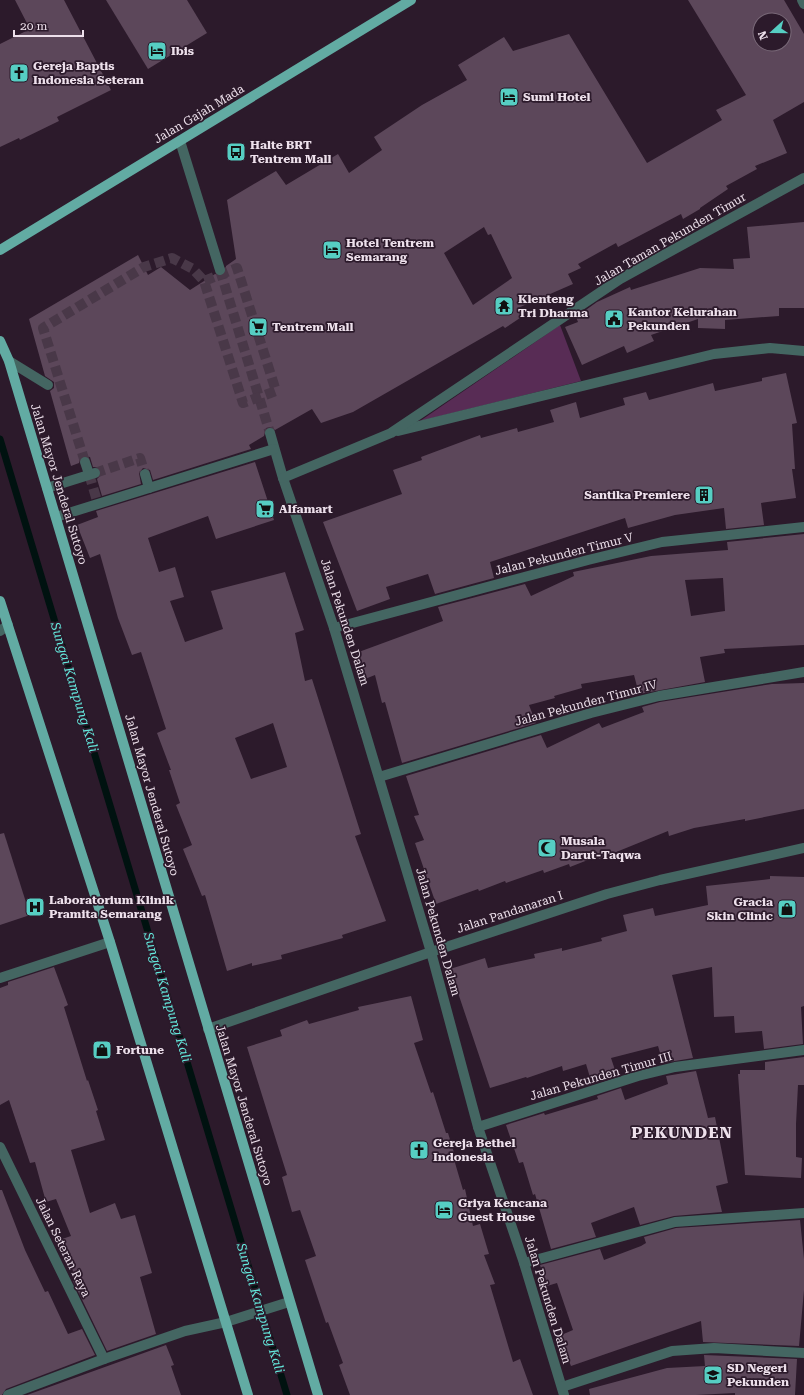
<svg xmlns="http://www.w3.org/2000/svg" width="804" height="1395" font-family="'Roboto Serif',serif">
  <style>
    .green { fill: #582c55 }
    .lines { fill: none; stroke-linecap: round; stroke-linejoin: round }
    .stream { stroke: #001210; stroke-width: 7 }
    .building { fill: #5c475a; fill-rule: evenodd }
    .minor-tunnel { stroke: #493848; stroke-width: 10; stroke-dasharray: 10 5; stroke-linecap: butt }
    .minor { stroke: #446662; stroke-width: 10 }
    .major { stroke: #62aba3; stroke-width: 10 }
    .labels { text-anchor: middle; stroke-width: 3.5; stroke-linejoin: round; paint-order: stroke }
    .poi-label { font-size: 12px; font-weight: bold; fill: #ede0eb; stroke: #2c1a2b; text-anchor: start }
    .street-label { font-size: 12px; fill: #ede0eb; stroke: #2c1a2b }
    .water-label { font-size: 13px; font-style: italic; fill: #64e9dd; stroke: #2c1a2b }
    .district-label { font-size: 16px; font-weight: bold; letter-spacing: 1px; fill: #ede0eb; stroke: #2c1a2b }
  </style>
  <rect width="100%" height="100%" fill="#2c1a2b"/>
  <!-- green -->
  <path class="green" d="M560,325L581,381L420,421Z"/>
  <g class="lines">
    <!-- stream -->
    <path class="stream" d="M0,439L287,1395"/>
  </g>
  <!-- building -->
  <g class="building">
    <path d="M15,0H64L111,90L57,117L59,121L20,140L19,138L0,147V44L30,29Z"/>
    <path d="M106,0H187L207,33L148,69Z"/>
    <path d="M688,0H784L804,34V102L773,120L787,153L755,166L757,169L726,186L728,189L700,208V209L683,219L681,214L618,247L616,243L578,264L581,268L568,274L573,284L518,308L523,316L505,328L503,326L353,412L321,423L312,409L275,430L271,427L266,428L264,436L249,445L251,449L153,480L150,470L143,468L139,473L141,484L102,496L97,479L101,475V471L97,467H93L90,457L83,456L80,458L79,463L71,466L50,391L54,388V382L45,376L29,319L138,255L148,275L161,267L190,290L215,274L222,276L226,272V266L236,259L227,200L276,171L286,185L338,154L349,173L382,150L374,137L422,105L467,80L458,65L504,37L513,51L569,34L647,163L722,120L716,110L746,95ZM760,20H784V44H760ZM484,227L488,235L491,234L512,278L473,305L444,253Z"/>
    <path d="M804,222V308H779V316L725,320V329L698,328V319L651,335L654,341L627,353L624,346L582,365L565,327L578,322L576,317L597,302L630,287L631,290L700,268L734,269L733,259L750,258L747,227Z"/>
    <path d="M786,373L797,423L792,424L795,469H792L796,498L761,503L764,525L726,529L724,508L675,515L628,528L625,518L490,562L494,578L435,594L428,574L386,587L390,599L357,611L323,522L402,494L393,470L422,460L421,457L480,435L481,438L517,428L518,432L554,422L550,410L576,402L580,418L625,405L623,398L646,392L649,400L713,383L715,391L762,381V378Z"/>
    <path d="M255,462L274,520L216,539L208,516L148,538L159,572L175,567L184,597L170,601L185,642L223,629L211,591L285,572L304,630L295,633L305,681L312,679L361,834L355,836L386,921L342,935L343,938L281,955L282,959L252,966V963L227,971L205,895L202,896L183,849L192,845L176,805L180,803L169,770H171L157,733L166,729L141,652L132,655L118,618L100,554L90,558L77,525L98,517L96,511ZM273,723L287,767L251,779L235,738Z"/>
    <path d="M804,534V645L724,649L725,653L700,657L705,682L639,694L634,675L581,684L582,688L554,696L555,698L529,705L536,723L402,763L385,702L382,703L375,675L365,679L356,653L443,621L438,607L525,584L531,596L574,576L573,572L651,556L728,550L727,542ZM723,578L725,611L691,616L685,580Z"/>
    <path d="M804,683V809L745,821V819L694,828L669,836L668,831L599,859L598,856L570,867L569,864L544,873L543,870L506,883L505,881L479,891L478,889L436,904L415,843L424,840L414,816L419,815L406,776L541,735L547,748L599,723L602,728L644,712L642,707L660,702L772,684Z"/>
    <path d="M4,833L30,915L0,925V834Z"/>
    <path d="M770,876L804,877V1006L801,1007L803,1044L764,1049L762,1031L735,1033L734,1016L714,1017L712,967L672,975L693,1058L663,1063L658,1046L611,1058L617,1076L592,1084L586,1064L563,1071L562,1066L527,1078L526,1077L490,1088L450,969L485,958L488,968L535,958L534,954L562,948V951L602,941L601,938L627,931L623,915L653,908L655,916L708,905L706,886L770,879Z"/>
    <path d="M54,967L68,1005L64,1007L87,1081L88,1080L98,1110L96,1111L105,1140L71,1150L90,1213L115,1203L121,1219L135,1215L152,1273L140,1277L156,1334L107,1351L73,1281L76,1280L62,1239L71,1236L56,1199L46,1202L35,1162L30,1163L9,1100L0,1105V988L8,985V982Z"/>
    <path d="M411,996L423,1040L414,1043L431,1093L433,1092L446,1133H448L455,1156H453L463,1190L465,1189L473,1226L480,1224L489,1254L484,1255L495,1284L490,1285L513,1362L520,1359L533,1395H350L339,1365L343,1363L328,1322L326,1323L305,1260L316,1256L300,1210L292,1212L282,1177L287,1175L247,1047L282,1036L280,1030L307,1020L309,1024L359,1010L358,1007Z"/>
    <path d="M804,1057V1085H798L796,1124V1157L802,1158L801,1178L745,1175L738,1074H740V1070H765V1062Z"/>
    <path d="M696,1071L708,1118L715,1117L728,1183L716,1186L722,1212L674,1216L640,1225L634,1207L591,1223L596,1237L551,1249L535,1194L533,1195L523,1162L519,1163L506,1125L544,1113L545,1115L598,1099L597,1096L621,1088L625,1100L668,1084L666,1076Z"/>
    <path d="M0,1190H2L25,1250L45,1292L48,1291L68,1334L82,1329L95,1355L6,1389L2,1395H0Z"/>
    <path d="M800,1220L804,1259V1290L799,1346L703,1342L701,1321L571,1366L559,1336L573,1330L557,1283L547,1286L540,1265L600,1249L604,1260L641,1246L646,1243L644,1237L676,1228Z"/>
    <path d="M166,1345L174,1365L171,1366L181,1395H27Z"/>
    <path d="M704,1355L797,1359L795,1395H735V1393L696,1395H590L589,1389L667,1368L705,1366Z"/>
  </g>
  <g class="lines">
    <!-- minor-tunnel -->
    <g class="minor-tunnel">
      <path d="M220,270L270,433"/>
      <path d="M85,462L43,328L144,267L172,258L193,269L204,281L243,403L276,391L237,268L204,281"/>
      <path d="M95,473L140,458L145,474"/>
      <path d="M89,474L98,504"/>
    </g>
    <!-- minor -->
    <g class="minor">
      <path d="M802,0L804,4"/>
      <path d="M180,141L220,270"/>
      <path d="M9,361L48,385"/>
      <path d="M398,431L714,354L770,348L804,351"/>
      <path d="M270,433L283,478L334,628L431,952L478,1127L524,1263L564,1395"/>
      <path d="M85,462L89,474"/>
      <path d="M145,474L149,488"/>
      <path d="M283,478L391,433L620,279L804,178"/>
      <path d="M47,488L95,473"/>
      <path d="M56,517L274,449"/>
      <path d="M334,628L588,560L662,542L804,527"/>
      <path d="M0,631L8,625"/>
      <path d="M379,777L591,713L659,696L804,672"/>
      <path d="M0,978L110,942"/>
      <path d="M208,1029L431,952L607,894L660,880L804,848"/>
      <path d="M478,1127L638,1076L675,1067L804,1050"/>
      <path d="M0,1147L104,1359"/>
      <path d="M524,1263L675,1222L804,1213"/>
      <path d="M562,1387L672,1351L714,1348L804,1353"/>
      <path d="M8,1395L104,1359L185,1331L226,1322L289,1302"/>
    </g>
    <!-- major -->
    <g class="major">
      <path d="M0,250L411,0"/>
      <path d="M0,341L9,361L318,1395"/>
      <path d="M0,601L110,942L248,1395"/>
    </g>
  </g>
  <!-- icons -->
  <defs>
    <g id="hotel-square" transform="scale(1)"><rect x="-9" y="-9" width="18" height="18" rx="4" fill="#56cec3" stroke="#2c1a2b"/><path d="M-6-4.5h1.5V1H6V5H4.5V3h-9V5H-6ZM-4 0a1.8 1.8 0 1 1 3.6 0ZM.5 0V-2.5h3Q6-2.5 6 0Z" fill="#111"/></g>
    <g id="church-square" transform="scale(1)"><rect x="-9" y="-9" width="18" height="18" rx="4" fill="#56cec3" stroke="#2c1a2b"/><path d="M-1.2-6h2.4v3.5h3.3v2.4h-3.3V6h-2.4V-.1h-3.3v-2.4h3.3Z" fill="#111"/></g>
    <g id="bus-square" transform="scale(1)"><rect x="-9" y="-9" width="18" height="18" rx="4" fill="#56cec3" stroke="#2c1a2b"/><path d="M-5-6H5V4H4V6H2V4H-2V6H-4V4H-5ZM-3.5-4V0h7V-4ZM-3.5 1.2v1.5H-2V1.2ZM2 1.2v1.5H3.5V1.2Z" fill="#111"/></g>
    <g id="temple-square" transform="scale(1)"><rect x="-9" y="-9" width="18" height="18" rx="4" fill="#56cec3" stroke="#2c1a2b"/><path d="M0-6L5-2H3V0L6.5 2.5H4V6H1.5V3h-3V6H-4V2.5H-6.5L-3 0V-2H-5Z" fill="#111"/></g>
    <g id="civic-square" transform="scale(1)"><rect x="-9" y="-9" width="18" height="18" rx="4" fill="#56cec3" stroke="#2c1a2b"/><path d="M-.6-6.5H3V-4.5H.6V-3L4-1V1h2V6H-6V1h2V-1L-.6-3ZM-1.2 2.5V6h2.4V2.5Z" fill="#111"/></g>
    <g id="supermarket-square" transform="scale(1)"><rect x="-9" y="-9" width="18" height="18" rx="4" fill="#56cec3" stroke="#2c1a2b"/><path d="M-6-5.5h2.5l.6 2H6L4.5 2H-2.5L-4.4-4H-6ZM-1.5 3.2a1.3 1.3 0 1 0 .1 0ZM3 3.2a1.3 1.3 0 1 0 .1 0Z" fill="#111"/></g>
    <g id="building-square" transform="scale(1)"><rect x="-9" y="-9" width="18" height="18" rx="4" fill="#56cec3" stroke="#2c1a2b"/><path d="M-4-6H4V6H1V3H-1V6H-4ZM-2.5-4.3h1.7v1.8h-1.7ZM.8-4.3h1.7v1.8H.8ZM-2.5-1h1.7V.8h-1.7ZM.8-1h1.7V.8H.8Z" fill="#111"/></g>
    <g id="mosque-square" transform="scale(1)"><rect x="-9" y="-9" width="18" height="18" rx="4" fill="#56cec3" stroke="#2c1a2b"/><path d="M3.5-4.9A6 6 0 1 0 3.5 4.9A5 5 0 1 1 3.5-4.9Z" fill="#111"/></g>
    <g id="hospital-square" transform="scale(1)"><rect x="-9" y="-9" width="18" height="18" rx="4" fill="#56cec3" stroke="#2c1a2b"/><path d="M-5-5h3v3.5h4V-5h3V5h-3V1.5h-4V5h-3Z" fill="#111"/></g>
    <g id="shop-square" transform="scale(1)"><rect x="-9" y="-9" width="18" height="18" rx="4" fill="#56cec3" stroke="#2c1a2b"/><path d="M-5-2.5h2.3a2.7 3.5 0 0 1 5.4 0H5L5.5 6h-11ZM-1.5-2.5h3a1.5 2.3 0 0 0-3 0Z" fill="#111"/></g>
    <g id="school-square" transform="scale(1)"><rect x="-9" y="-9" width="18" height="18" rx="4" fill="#56cec3" stroke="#2c1a2b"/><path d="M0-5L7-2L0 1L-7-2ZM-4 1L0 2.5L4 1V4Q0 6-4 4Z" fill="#111"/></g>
  </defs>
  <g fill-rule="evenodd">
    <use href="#hotel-square" x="157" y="51"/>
    <use href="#church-square" x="19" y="73"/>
    <use href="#hotel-square" x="509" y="97"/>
    <use href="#bus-square" x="236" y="152"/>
    <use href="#hotel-square" x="332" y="250"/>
    <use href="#temple-square" x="504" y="306"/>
    <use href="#civic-square" x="614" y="319"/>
    <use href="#supermarket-square" x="258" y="327"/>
    <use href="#building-square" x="704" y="495"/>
    <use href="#supermarket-square" x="265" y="509"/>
    <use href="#mosque-square" x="547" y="848"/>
    <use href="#hospital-square" x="35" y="907"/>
    <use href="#shop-square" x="787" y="909"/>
    <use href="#shop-square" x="102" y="1050"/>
    <use href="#church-square" x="419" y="1150"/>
    <use href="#hotel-square" x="444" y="1210"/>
    <use href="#school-square" x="713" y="1375"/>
  </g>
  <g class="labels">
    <!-- poi labels -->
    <g class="poi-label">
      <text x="171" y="55">Ibis</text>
      <text x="33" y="70">Gereja Baptis<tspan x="33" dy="14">Indonesia Seteran</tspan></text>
      <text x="523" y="101">Sumi Hotel</text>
      <text x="250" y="149">Halte BRT<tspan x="250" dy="14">Tentrem Mall</tspan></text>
      <text x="346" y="247">Hotel Tentrem<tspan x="346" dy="14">Semarang</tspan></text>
      <text x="518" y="303">Klenteng<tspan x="518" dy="14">Tri Dharma</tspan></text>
      <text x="628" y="316">Kantor Kelurahan<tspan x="628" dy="14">Pekunden</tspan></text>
      <text x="272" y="331">Tentrem Mall</text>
      <text x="690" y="499" text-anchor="end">Santika Premiere</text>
      <text x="279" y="513">Alfamart</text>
      <text x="561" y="845">Musala<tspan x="561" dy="14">Darut-Taqwa</tspan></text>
      <text x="49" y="904">Laboratorium Klinik<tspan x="49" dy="14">Pramita Semarang</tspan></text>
      <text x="773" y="906" text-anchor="end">Gracia<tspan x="773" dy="14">Skin Clinic</tspan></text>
      <text x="116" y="1054">Fortune</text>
      <text x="433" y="1147">Gereja Bethel<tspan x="433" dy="14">Indonesia</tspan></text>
      <text x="458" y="1207">Griya Kencana<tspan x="458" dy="14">Guest House</tspan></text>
      <text x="727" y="1372">SD Negeri<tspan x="727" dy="14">Pekunden</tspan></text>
    </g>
    <!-- street labels -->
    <g class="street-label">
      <text transform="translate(199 114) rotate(-31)" y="4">Jalan Gajah Mada</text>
      <text transform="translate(670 239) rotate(-30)" y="4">Jalan Taman Pekunden Timur</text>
      <text transform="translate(59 484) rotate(73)" y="4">Jalan Mayor Jenderal Sutoyo</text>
      <text transform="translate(564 554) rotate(-14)" y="4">Jalan Pekunden Timur V</text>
      <text transform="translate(345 622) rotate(72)" y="4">Jalan Pekunden Dalam</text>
      <text transform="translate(586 703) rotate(-15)" y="4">Jalan Pekunden Timur IV</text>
      <text transform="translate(152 795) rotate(74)" y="4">Jalan Mayor Jenderal Sutoyo</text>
      <text transform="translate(510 912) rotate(-18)" y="4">Jalan Pandanaran I</text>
      <text transform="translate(438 932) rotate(74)" y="4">Jalan Pekunden Dalam</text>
      <text transform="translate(601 1076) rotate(-16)" y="4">Jalan Pekunden Timur III</text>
      <text transform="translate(244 1105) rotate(73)" y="4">Jalan Mayor Jenderal Sutoyo</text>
      <text transform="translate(63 1247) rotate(64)" y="4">Jalan Seteran Raya</text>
      <text transform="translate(548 1300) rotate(73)" y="4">Jalan Pekunden Dalam</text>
    </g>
    <!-- water labels -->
    <g class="water-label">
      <text transform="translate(75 687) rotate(73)" y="5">Sungai Kampung Kali</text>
      <text transform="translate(168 997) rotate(73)" y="5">Sungai Kampung Kali</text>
      <text transform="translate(261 1308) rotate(73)" y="5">Sungai Kampung Kali</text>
    </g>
    <!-- district labels -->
    <g class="district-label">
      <text x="682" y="1138">PEKUNDEN</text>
    </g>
  </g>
  <!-- north arrow -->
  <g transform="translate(772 32) rotate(249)"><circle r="19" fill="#2c1a2b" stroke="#796978"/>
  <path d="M0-3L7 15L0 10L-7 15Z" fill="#56cec3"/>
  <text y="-6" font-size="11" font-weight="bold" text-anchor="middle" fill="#ede0eb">N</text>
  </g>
  <!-- scale -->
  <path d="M14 30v6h69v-6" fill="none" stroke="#ede0eb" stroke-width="2"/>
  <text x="20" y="30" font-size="12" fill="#ede0eb" stroke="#2c1a2b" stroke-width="3" paint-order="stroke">20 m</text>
</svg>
